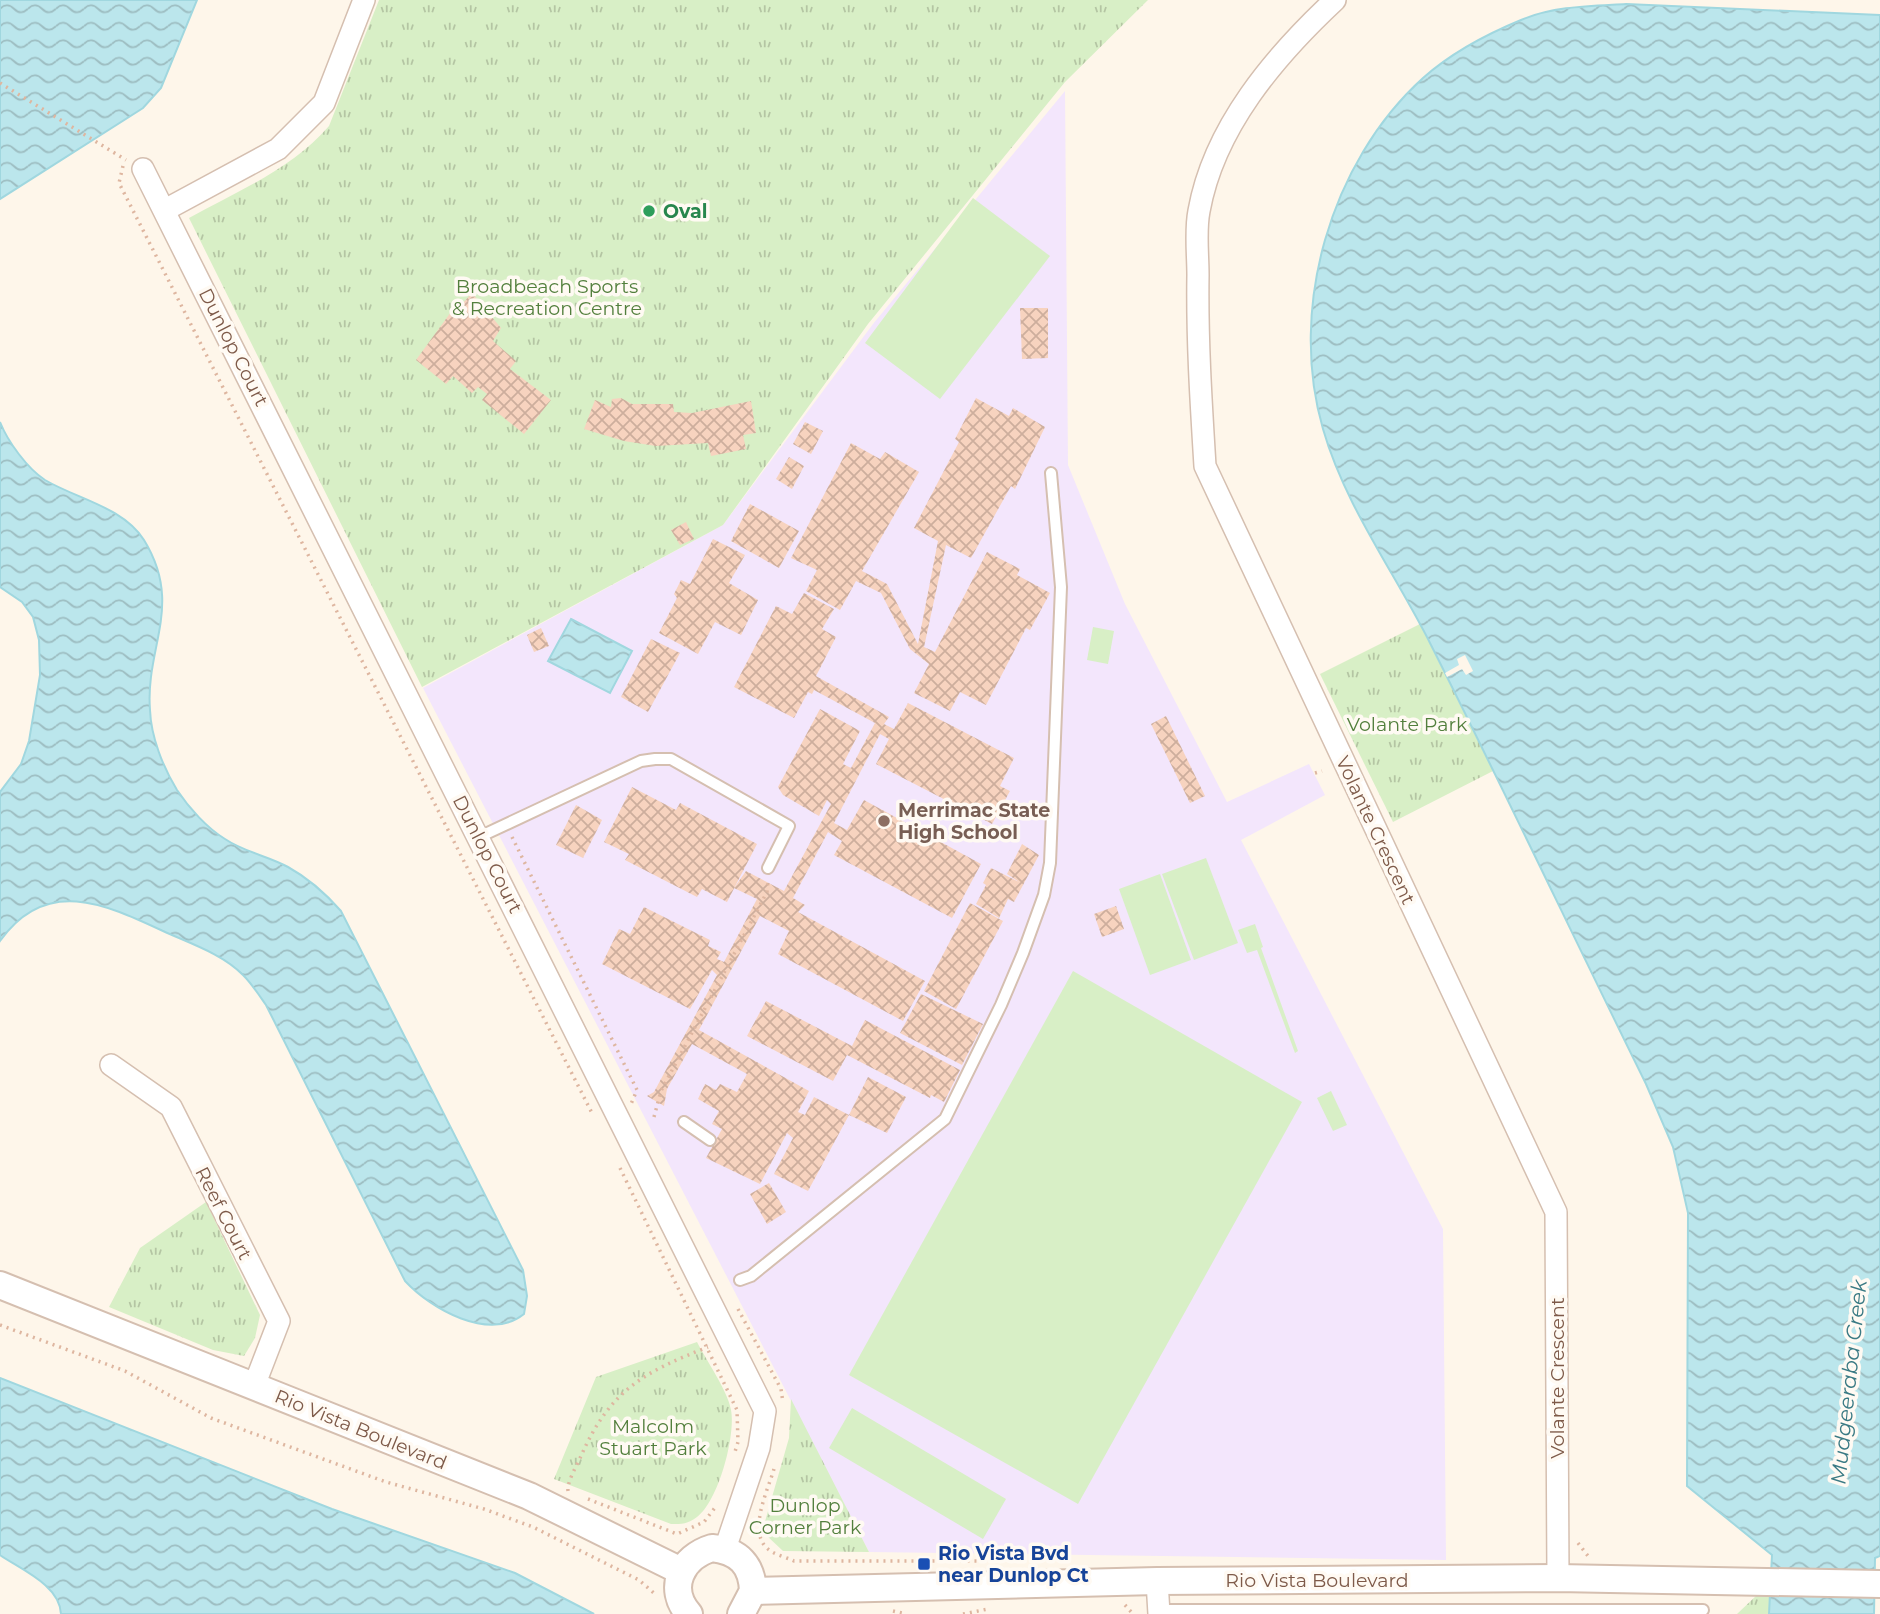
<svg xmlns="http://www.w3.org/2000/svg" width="1880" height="1614" font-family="Montserrat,sans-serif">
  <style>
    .education { fill: #f3e6fc }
    .green { fill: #d8efc6 }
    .park { fill: url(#park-tufts) }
    .water { fill: url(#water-waves); stroke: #a0d7df; stroke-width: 2 }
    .pier { fill: #fef6ea }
    .building { fill: url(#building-cross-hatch) }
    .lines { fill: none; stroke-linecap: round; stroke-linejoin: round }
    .service-casing { stroke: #d5bfb0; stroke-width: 14 }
    .minor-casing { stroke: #d5bfb0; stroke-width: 24 }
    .tertiary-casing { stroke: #d5bfb0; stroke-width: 30 }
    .path { stroke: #deb6a0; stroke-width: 3.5; stroke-dasharray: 2 5; stroke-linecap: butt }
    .service { stroke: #fff; stroke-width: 10 }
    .minor { stroke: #fff; stroke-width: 21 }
    .tertiary { stroke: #fff; stroke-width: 26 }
    .leisure-dot { fill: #2e9e5b; stroke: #fffaf3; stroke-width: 2.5 }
    .education-dot { fill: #8d6e63; stroke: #fffaf3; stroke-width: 2.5 }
    .transit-dot { fill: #1a4fb4; stroke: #fffaf3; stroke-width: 2.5 }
    .labels { text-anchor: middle; stroke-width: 7; stroke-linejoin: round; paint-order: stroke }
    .leisure-label { font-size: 19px; font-weight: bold; fill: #27864d; stroke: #fffaf3; text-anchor: start }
    .park-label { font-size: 19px; fill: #527f3c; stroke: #fffaf3 }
    .street-label { font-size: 19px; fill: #7e5a49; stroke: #fffaf3 }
    .education-label { font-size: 19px; font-weight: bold; fill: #785e54; stroke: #fffaf3; text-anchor: start }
    .transit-label { font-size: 19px; font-weight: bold; fill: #164399; stroke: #fffaf3; text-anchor: start }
    .water-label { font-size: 21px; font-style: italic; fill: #3a7a84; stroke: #fffaf3 }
  </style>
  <defs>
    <pattern id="park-tufts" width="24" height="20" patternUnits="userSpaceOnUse" patternTransform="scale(1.75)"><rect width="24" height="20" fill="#d8efc6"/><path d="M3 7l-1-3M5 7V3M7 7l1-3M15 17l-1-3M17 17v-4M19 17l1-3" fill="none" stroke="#b4c5a3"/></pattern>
    <pattern id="water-waves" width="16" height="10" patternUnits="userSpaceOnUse" patternTransform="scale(1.75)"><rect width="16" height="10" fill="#bbe6ec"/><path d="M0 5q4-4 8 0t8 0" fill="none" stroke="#9dbdc1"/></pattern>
    <pattern id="building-cross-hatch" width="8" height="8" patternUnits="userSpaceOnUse" patternTransform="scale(1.75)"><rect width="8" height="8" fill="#f7d3bf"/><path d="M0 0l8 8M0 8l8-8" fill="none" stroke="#cdae9d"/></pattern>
  </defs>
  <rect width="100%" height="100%" fill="#fef6ea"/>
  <!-- education -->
  <path class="education" d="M1065,91L1068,465L1125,604L1227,802L1309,764L1325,795L1241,840L1443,1229L1446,1560L869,1552L423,688L723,525L873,324Z"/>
  <!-- green -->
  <g class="green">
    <path d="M973,198L1050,256L940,399L865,343Z"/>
    <path d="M1093,627L1114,631L1108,664L1087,660Z"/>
    <path d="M1206,858L1238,943L1194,960L1162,874Z"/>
    <path d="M1160,874L1191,960L1150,975L1119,889Z"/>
    <path d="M1255,924L1263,947L1261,948L1298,1051L1295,1053L1257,950L1247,953L1238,930Z"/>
    <path d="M1073,971L1302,1102L1078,1504L849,1375Z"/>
    <path d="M1331,1091L1347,1125L1333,1131L1317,1098Z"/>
    <path d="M852,1408L1006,1499L983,1539L829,1448Z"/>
  </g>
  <!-- park -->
  <g class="park">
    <path d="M379,0H1148L1065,82L868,324L723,525L422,687L189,218C238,191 292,169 329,126Z"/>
    <path d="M1420,624L1493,771L1393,822L1320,674Z"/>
    <path d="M206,1202L260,1315L255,1338L244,1356L213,1350L109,1307L140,1248Z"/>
    <path d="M697,1342C706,1360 728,1391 731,1410C736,1436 718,1502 697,1517C688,1524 682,1524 671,1524L554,1479L596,1377Z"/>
    <path d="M791,1399L869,1552L783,1551L766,1535L764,1525L789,1438Z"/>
    <path d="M1757,1595L1770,1596L1769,1614H1737Z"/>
  </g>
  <!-- water -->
  <g class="water">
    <path d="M0,0H197L161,88L143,108L0,199Z"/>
    <path d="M1626,4L1880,15V1556L1875,1558L1874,1614H1769L1772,1555L1687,1486L1688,1213L1673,1147L1646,1084C1574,938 1504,790 1431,645C1395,573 1345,506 1323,429C1288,309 1330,162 1423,78C1450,54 1487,34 1521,20C1554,6 1591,6 1626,4Z"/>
    <path d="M0,422C8,442 27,468 45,480C77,499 123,507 144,540C184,605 145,647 150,710C151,737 163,767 177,790C189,808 207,828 225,839C244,852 268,856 288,867C308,878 326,894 341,911L523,1270L527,1296L524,1314C489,1342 431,1309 405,1281L266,1005C259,995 252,984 243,975C223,954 189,943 163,931C105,904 46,876 0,941V792L21,764L29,741L40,675L39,640L33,617L22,602L0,587Z"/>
    <path d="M571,619L632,651L610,693L548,661Z"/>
    <path d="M0,1378L332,1509L515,1573L594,1614H61C60,1585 20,1569 0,1555Z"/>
  </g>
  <!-- pier -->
  <path class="pier" d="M1465,655L1473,671L1466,675L1462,669L1447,677L1445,673L1459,665L1457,659Z"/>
  <!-- building -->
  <g class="building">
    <path d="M472,293L501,328L493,341L516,361L510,369L551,400L524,434L482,400L487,394L478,387L472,393L453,376L446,384L416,360L459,301L462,304Z"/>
    <path d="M1020,308H1048V358L1022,359Z"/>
    <path d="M621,398L632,404H673L674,412L692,413L751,401L756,433L743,435L746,449L711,456L708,443L656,446L624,441L584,429L595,400L611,407L612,399Z"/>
    <path d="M976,398L1009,416L1013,408L1045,427L1015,489L1011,486L971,558L946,545L924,647L935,652L987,552L1020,569L1017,575L1050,593L1030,630L1026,628L986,705L960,692L950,711L914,693L929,664L910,649L881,593L856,581L840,610L806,591L817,570L791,558L851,443L880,459L885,452L919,472L862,571L887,584L918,644L938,541L914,528L959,442L955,439Z"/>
    <path d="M805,422L823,431L811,454L793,444Z"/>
    <path d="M789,457L804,466L792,489L776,479Z"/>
    <path d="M750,504L799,531L779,568L731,541Z"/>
    <path d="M686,522L694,539L680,545L671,530Z"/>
    <path d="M713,539L745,555L729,583L758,600L741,635L715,622L698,654L659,633L677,598L674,594L681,580L690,584Z"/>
    <path d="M804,593L834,609L822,629L836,637L816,676L889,717L884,724L894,729L908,703L1014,758L1000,786L1010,791L992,824L876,764L889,739L880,734L834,823L847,830L864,800L981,864L952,918L834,855L842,841L828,832L793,898L805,905L798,912L925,981L903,1021L778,954L789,931L760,916L699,1030L809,1091L798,1112L805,1115L814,1097L849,1115L808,1191L774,1174L793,1138L787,1133L760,1184L706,1158L722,1129L712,1124L719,1111L698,1099L705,1084L716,1090L720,1084L737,1092L747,1074L692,1044L667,1089L664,1106L647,1096L654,1092L717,975L712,970L690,1009L602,964L619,929L630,934L644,907L710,940L708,946L721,952L717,959L724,962L757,899L734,888L746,871L784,891L831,804L827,800L819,816L783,795L778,787L820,709L860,731L843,764L851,768L875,723L814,690L812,694L808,692L794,718L734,687L776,606L792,614Z"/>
    <path d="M541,628L549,646L534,652L527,635Z"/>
    <path d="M651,639L680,653L648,712L621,697Z"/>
    <path d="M1166,716L1205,796L1190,803L1151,724Z"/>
    <path d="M632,787L676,810L680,803L757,844L727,902L702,889L697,897L625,860L629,854L604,842Z"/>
    <path d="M576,805L602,820L583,858L556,845Z"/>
    <path d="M1022,844L1039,855L1014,902L1008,899L999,918L976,904L986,885L983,883L991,868L1019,882L1007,874Z"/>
    <path d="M970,903L1003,921L956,1009L924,991Z"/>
    <path d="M1116,906L1124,929L1102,937L1094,914Z"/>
    <path d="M921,994L983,1024L962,1065L900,1033Z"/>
    <path d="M766,1001L852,1046L865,1020L960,1070L944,1102L931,1095L930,1098L847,1055L833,1081L747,1036Z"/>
    <path d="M868,1077L906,1097L887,1133L849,1115Z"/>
    <path d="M769,1183L786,1212L767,1224L750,1194Z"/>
  </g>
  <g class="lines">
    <!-- service casing -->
    <g class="service-casing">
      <g id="service">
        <path d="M479,837L641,761L655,759H671L789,826L768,868"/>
        <path d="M684,1122L710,1140"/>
        <path d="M740,1280L751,1276L945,1119L1001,1005L1023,953L1044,895L1050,863L1061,587L1051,473"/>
        <path d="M1159,1610H1703"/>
      </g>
    </g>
    <!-- minor casing -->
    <g class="minor-casing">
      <g id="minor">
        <path d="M1335,0C1275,56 1214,127 1199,211C1195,231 1198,254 1198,275C1197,339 1201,402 1205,466L1556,1212L1558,1578"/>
        <path d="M143,169L765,1411L759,1448L725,1549"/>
        <path d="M165,210L278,149L324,103L364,0"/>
        <path d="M111,1065L171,1107L279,1321L254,1386"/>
        <path d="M1157,1581L1159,1614"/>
      </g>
    </g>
    <!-- tertiary casing -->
    <g class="tertiary-casing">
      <g id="tertiary">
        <path d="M0,1285L529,1496L681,1571"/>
        <path d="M753,1591L1157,1581L1558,1578L1880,1584"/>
        <path d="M689,1614C666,1588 682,1557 712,1548C739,1551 752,1565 753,1591L741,1614"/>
      </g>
    </g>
    <!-- path -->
    <g class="path">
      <path d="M0,83L126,160"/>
      <path d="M123,166L119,183L593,1115"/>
      <path d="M1315,773L1322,771"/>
      <path d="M512,837L637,1090L631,1104"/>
      <path d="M654,1117L661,1091L767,892L768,880"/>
      <path d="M620,1168L737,1410L738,1442L734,1455"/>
      <path d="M738,1309L781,1389L783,1403"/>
      <path d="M0,1325L125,1371L211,1418L386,1482L484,1509L533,1527L639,1580L655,1594"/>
      <path d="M774,1469C768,1490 747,1532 768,1549C775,1555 786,1557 794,1561H980"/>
      <path d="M568,1491C567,1482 576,1467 581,1456C610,1390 644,1372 708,1347"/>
      <path d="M588,1499L677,1534L704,1522L717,1505"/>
      <path d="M1578,1543L1588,1556"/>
      <path d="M1125,1605L1133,1614"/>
      <path d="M893,1611L906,1614"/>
      <path d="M963,1614L988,1609"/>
    </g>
    <!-- service -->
    <use href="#service" class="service"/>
    <!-- minor -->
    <use href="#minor" class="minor"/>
    <!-- tertiary -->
    <use href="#tertiary" class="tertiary"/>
  </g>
  <!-- markers -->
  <circle class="leisure-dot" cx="649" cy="211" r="7"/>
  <circle class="education-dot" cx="884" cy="821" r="7"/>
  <rect class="transit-dot" x="917" y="1557" width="14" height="14" rx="3.5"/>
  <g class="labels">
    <!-- leisure labels -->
    <g class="leisure-label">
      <text x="663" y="218">Oval</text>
    </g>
    <!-- park labels -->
    <g class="park-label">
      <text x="547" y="293">Broadbeach Sports<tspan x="547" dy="22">&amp; Recreation Centre</tspan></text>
      <text x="1407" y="731">Volante Park</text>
      <text x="653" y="1433">Malcolm<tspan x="653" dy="22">Stuart Park</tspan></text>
      <text x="805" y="1512">Dunlop<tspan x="805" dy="22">Corner Park</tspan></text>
    </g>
    <!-- street labels -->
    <g class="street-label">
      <text transform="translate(234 347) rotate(63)" y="7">Dunlop Court</text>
      <text transform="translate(1376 830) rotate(65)" y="7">Volante Crescent</text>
      <text transform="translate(488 854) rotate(63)" y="7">Dunlop Court</text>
      <text transform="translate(224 1213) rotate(63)" y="7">Reef Court</text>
      <text transform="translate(1557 1378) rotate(-90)" y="7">Volante Crescent</text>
      <text transform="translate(361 1429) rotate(22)" y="7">Rio Vista Boulevard</text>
      <text x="1317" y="1587">Rio Vista Boulevard</text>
    </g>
    <!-- education labels -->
    <g class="education-label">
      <text x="898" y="817">Merrimac State<tspan x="898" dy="22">High School</tspan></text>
    </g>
    <!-- transit labels -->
    <g class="transit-label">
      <text x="938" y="1560">Rio Vista Bvd<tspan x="938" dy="22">near Dunlop Ct</tspan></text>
    </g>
    <!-- water labels -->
    <g class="water-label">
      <text transform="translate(1849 1382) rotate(-84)" y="7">Mudgeeraba Creek</text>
    </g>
  </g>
</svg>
